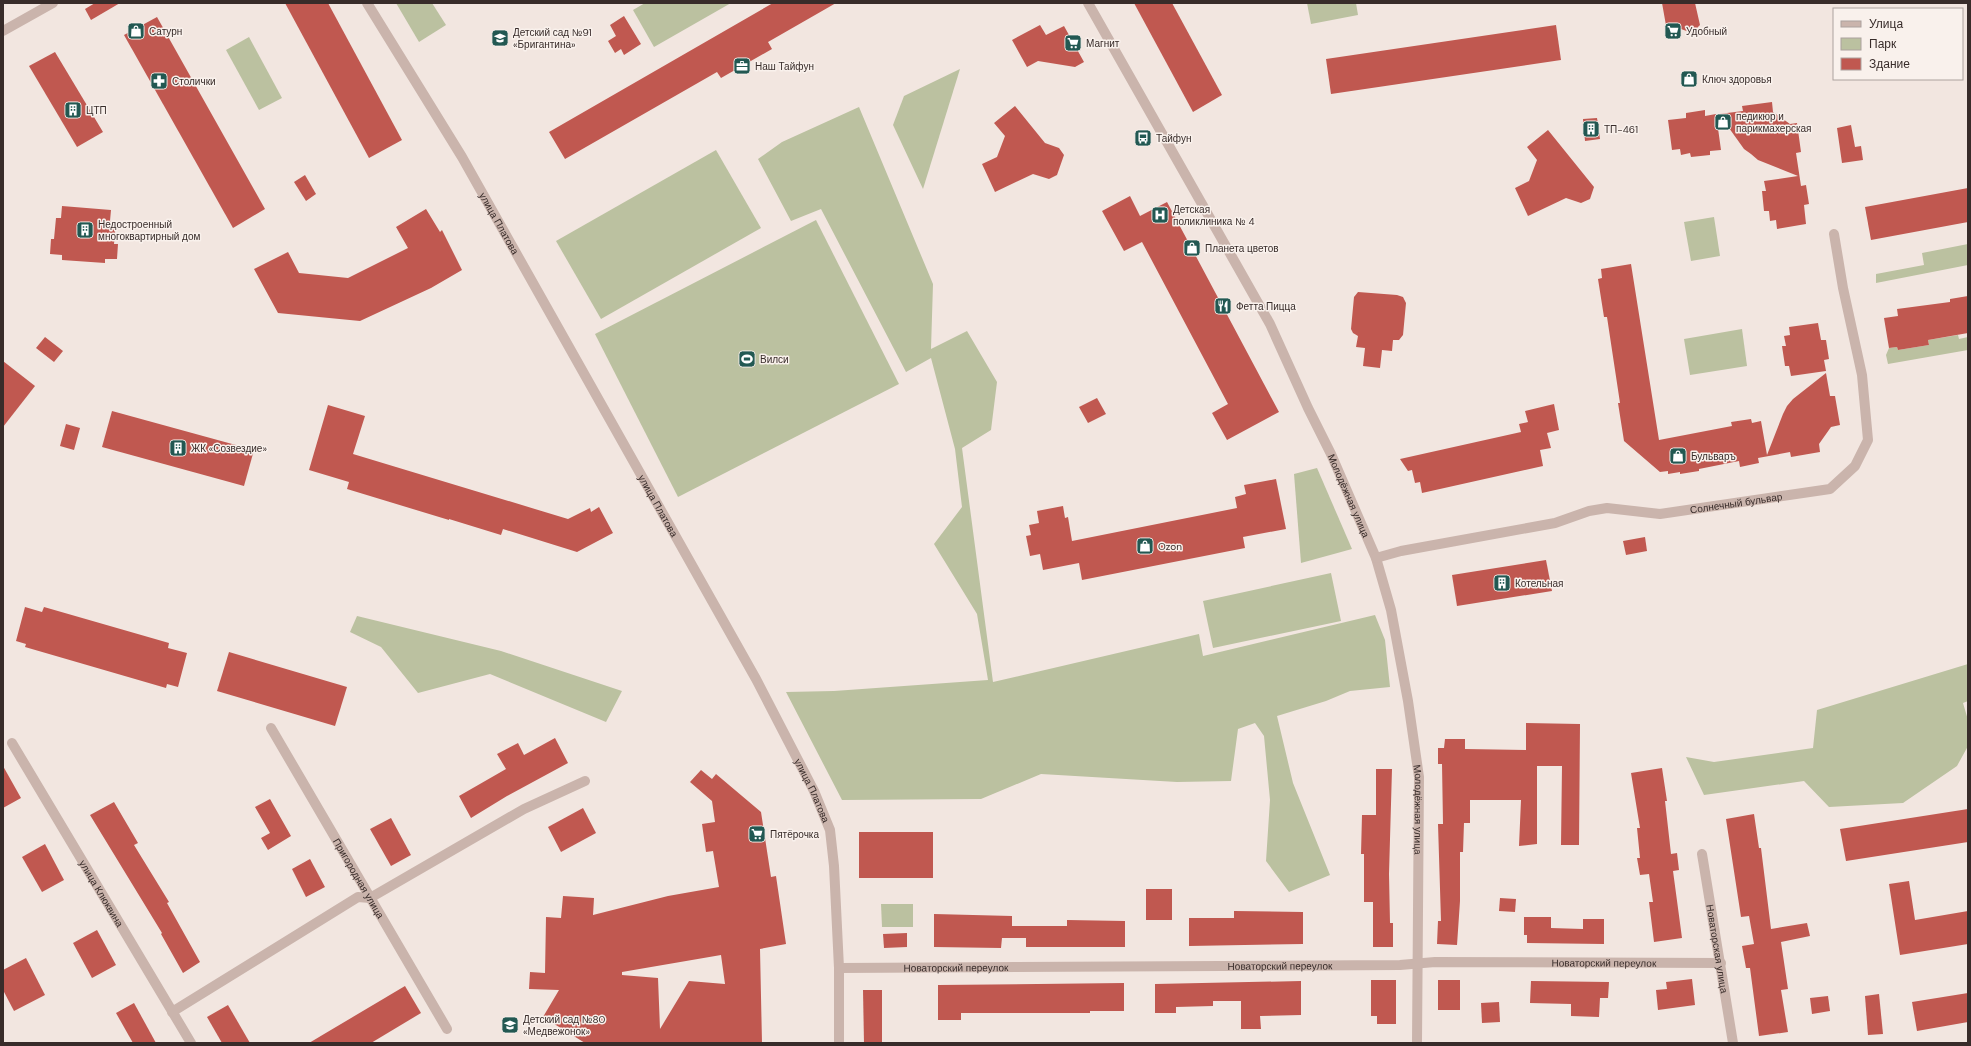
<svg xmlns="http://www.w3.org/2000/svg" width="1971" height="1046" font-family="'DM Sans',sans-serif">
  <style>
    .green { fill: #bbc1a0 }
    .building { fill: #c05850; fill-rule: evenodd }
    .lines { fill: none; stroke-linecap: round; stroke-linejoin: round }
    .minor { stroke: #cab4ac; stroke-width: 10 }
    .labels { text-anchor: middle; stroke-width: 3; stroke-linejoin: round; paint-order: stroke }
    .poi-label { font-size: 10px; fill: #382c2a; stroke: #f9f1ec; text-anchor: start }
    .street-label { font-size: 10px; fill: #382c2a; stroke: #f9f1ec }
  </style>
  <rect width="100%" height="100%" fill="#f2e6e0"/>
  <!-- green -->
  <g class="green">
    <path d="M396,3H432L446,25L419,42Z"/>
    <path d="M645,3H731L654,47L633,10Z"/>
    <path d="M1307,3H1356L1358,15L1311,24Z"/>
    <path d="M249,37L282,98L259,110L226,50Z"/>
    <path d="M960,69L923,189L893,125L904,96Z"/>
    <path d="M859,107L933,284L931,349L967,331L997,382L991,430L962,448L993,682L1199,634L1203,656L1375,615L1385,640L1390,687L1350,691L1326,701L1277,716L1293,783L1330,875L1289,892L1266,861L1270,800L1264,736L1255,723L1238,729L1231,781L1177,782L1041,774L981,799L842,800L786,692L834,691L988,680L977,614L934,544L962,507L955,449L931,358L906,372L821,209L791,221L758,159L782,142Z"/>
    <path d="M716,150L761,228L601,319L556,241Z"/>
    <path d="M1714,217L1720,256L1691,261L1684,222Z"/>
    <path d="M816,220L899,384L678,497L595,334Z"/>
    <path d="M1968,244V265L1876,283V274L1924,265L1922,253Z"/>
    <path d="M1742,329L1747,366L1690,375L1684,339Z"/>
    <path d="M1958,335L1959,339L1968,337V350L1888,364L1886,355L1889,348L1897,347L1898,350L1929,345L1928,340Z"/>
    <path d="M1317,468L1352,549L1301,563L1294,474Z"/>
    <path d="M1331,573L1341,621L1213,648L1203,601Z"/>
    <path d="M357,616L501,651L622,691L606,722L490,674L418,693L381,647L350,632Z"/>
    <path d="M1968,664V701L1963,703L1968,720V746L1957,766L1903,803L1829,807L1804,781L1704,795L1686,757L1714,762L1813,748L1817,710Z"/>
    <path d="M881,904H913V927H882Z"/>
  </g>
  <!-- building -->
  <g class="building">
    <path d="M95,3H120L91,20L85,9Z"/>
    <path d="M285,3H328L402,140L369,158Z"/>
    <path d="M773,3H836L768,42L772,49L721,78L717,72L565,159L549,132Z"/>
    <path d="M1134,3H1172L1222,95L1193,112Z"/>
    <path d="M1662,3H1695L1700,25L1692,33L1681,29L1667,31Z"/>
    <path d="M624,16L641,44L624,55L621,49L615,53L608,41L616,36L610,25Z"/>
    <path d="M157,17L265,209L233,228L124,35Z"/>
    <path d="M1040,25L1046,35L1064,26L1084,62L1075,67L1038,61L1027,67L1012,40Z"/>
    <path d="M1556,25L1561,60L1331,94L1326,59Z"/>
    <path d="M55,52L103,132L77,147L29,66Z"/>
    <path d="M1772,102L1773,112L1790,124L1797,123L1801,152L1796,153L1801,186L1806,185L1809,204L1804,205L1806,224L1777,229L1776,220L1770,221L1769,211H1764L1762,191H1766L1764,181L1798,176L1758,160L1751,154L1744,149L1719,114L1743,111L1742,106Z"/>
    <path d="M1015,106L1045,143L1059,148L1064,155L1057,175L1049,179L1033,174L995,192L982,164L997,157L1005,136L994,123Z"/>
    <path d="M1705,110V116L1716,114L1721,150L1710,151V155L1691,157L1690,153L1681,155L1680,149L1672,150L1668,120L1686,118V113Z"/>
    <path d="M1597,118L1600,139L1585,141L1583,119Z"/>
    <path d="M1851,125L1855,147L1861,146L1863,160L1842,163L1837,128Z"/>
    <path d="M1548,130L1594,187L1590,199L1581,203L1566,198L1528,216L1515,188L1529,181L1537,160L1527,147Z"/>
    <path d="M305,175L316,194L306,201L294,182Z"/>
    <path d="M1968,188V222L1871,240L1865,207Z"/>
    <path d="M1130,196L1140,216L1167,202L1279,412L1227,440L1212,413L1228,404L1142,242L1124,251L1102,211Z"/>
    <path d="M62,206L111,210L110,221L116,222L114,244H118L117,259H105V263L62,260V255L50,254L51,239H54L56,218H61Z"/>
    <path d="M426,209L440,232L442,230L462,270L431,288L360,321L278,313L254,269L288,252L299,273L348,278L408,248L396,227Z"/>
    <path d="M1631,264L1659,440L1732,426L1731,422L1751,419L1752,423L1761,421L1767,455L1783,414L1787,406L1793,399L1826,373L1830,396H1835L1840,425L1831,427L1819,444L1820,452L1791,457L1790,452L1758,458L1759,463L1740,467L1739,461L1699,469V471L1680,474V472L1668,474V471L1660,472L1624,441L1618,403H1620L1607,317H1604L1598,279L1602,278L1601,269Z"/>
    <path d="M1358,292L1397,295L1403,297L1406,303L1403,335L1399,340H1393L1392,351L1382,350L1380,368L1363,366L1365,348L1356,347L1358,336L1353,333L1351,329L1354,297Z"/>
    <path d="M1968,296V333L1928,340L1929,345L1898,350L1897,347L1889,348L1884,318L1898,316L1897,309L1950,302V299Z"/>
    <path d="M1818,323L1821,340H1826L1829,359L1824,360L1826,371L1791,376L1789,366H1785L1782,346H1786L1784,336L1790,335L1789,327Z"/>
    <path d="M45,337L63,351L54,362L36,348Z"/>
    <path d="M3,361L35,386L3,427Z"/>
    <path d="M1097,398L1106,414L1088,423L1079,407Z"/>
    <path d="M1554,404L1559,430L1547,433L1551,448L1540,450L1543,466L1422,493L1420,482L1415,483L1412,470L1408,471L1400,459L1521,432L1519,424L1528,422L1525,411Z"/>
    <path d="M328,405L365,416L353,454L568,519L590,508L591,512L599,507L613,533L577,552L503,529L501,535L449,519V520L347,489L349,482L309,470Z"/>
    <path d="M112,411L254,450L244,486L102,447Z"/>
    <path d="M66,424L80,428L74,450L60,446Z"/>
    <path d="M1276,479L1286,529L1243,537L1245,548L1082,580L1079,563L1043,570L1040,554L1030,556L1026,536L1031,535L1029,525L1039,523L1037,511L1063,506L1065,518L1068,517L1072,541L1237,508L1235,497L1246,494L1244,485Z"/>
    <path d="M1645,537L1647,551L1626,555L1623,541Z"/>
    <path d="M1546,560L1552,591L1457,606L1452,575Z"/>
    <path d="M25,607L42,612L44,607L169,643L168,648L187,653L178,687L167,684L166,688L25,647L26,644L16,641Z"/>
    <path d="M229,652L347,687L335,726L217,691Z"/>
    <path d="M1526,723L1580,724L1579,845H1561L1562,766H1537V844L1519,846L1521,800H1470V823H1464L1463,852H1460V901L1457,945L1437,944L1438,921H1441L1438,824H1443L1442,764H1438V748H1444L1445,739H1465V749L1526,750Z"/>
    <path d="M555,738L568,763L507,796L471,818L459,796L506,769L497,754L518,743L524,755Z"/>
    <path d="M3,766L21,798L3,808Z"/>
    <path d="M1662,768L1667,801H1665L1671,854L1677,853L1679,870L1673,871L1682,938L1654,942L1649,902H1653L1649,874L1640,875L1637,858H1640L1637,828H1640L1631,773Z"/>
    <path d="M1376,769H1392L1389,874L1390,923H1393V947H1373V902H1364V854H1361L1362,815H1376Z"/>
    <path d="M701,770L712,779L716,774L761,812L771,877L776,876L786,944L760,949L762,1043H585L543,1017L559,990L529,989L530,972L545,973L546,917L561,918L563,896L594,898L593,915L668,896L719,887L713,851L706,852L702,824L715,822L712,801L690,782ZM721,955L725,984L689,981L660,1029L658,978L622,975V972Z"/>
    <path d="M270,799L291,836L268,850L261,838L270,833L255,807Z"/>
    <path d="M114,802L138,843L134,845L169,902L167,903L200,962L183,973L161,934L162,933L90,815Z"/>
    <path d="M583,808L596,833L561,852L548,827Z"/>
    <path d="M1968,809V842L1846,861L1840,829Z"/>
    <path d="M1754,814L1759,848H1761L1771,929L1807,923L1810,936L1781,942L1788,989L1781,990L1788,1032L1759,1036L1750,968H1746L1742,946L1754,944L1749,916L1741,917L1726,819Z"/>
    <path d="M391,818L411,855L391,866L370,829Z"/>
    <rect x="859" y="832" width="74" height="46"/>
    <path d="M45,844L64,880L42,892L22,857Z"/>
    <path d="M310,859L325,887L306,897L292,869Z"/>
    <path d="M1909,881L1915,920L1968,911V944L1900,955L1889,884Z"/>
    <rect x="1146" y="889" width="26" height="31"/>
    <path d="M1500,898L1516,899L1515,912L1499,911Z"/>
    <path d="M1234,911L1303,912V944L1189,946V918H1234Z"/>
    <path d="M934,914L1012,916V926H1067V920L1125,921V947H1026V938H1002L1001,948L934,947Z"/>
    <path d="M1524,917H1551V928L1583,929V919H1604V944L1527,943V935H1524Z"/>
    <path d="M97,930L116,965L92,978L73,943Z"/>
    <path d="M907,933V947L884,948L883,934Z"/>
    <path d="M26,958L45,995L14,1011L3,990V970Z"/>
    <path d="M1692,979L1695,1005L1658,1010L1656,990L1667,989L1666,982Z"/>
    <path d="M1371,980H1396V1024H1377V1016H1371Z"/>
    <rect x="1438" y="980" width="22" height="30"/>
    <path d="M1301,981V1015L1260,1016L1261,1029H1241V1001H1213V1006L1176,1007V1013H1155V984Z"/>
    <path d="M1531,981L1609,982L1608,998H1600L1599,1017L1571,1016V1004L1530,1003Z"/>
    <path d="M1124,983V1011H1090V1013H961V1020H938V985Z"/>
    <path d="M405,986L421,1013L371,1043H309Z"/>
    <path d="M863,990H882V1043H864Z"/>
    <path d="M1968,993V1022L1917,1031L1912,1002Z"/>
    <path d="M1879,994L1883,1034L1868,1035L1865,996Z"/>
    <path d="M1828,996L1830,1011L1812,1014L1810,998Z"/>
    <path d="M1499,1002L1500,1022L1482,1023L1481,1003Z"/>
    <path d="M134,1003L156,1043H133L116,1013Z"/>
    <path d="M228,1005L250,1043H222L207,1017Z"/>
  </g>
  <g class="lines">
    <!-- minor -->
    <g class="minor">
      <path id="s1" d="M367,3L462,157L756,679L814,791L830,830L834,866L839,968V1043"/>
      <path id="s2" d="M1088,3L1270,324L1308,408L1331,454L1376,558L1391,610L1408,701L1419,777L1417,1043"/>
      <path d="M3,31L53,3"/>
      <path id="s3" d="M1376,558L1401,551L1555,523L1589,511L1607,508L1660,514L1830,489L1855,466L1868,440L1862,375L1843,288L1834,234"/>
      <path id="s4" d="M271,728L447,1029"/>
      <path id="s5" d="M12,743L191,1043"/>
      <path id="s6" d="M1702,854L1733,1043"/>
      <path id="s7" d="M839,968L1400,965L1435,962L1721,963"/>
      <path d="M172,1012L358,897L370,898L524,809L585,781"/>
    </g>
  </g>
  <!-- icons -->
  <defs>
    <g id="shop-square" transform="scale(0.9)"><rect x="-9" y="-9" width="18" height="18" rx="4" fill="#225852" stroke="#f9f1ec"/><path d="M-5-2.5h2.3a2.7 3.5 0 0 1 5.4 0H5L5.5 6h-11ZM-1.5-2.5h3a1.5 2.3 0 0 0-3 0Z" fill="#fff"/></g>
    <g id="supermarket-square" transform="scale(0.9)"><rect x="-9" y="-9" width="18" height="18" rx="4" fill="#225852" stroke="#f9f1ec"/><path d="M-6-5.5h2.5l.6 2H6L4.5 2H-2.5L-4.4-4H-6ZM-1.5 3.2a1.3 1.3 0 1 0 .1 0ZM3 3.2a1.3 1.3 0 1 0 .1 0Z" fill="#fff"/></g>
    <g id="school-square" transform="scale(0.9)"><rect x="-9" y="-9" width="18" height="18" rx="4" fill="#225852" stroke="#f9f1ec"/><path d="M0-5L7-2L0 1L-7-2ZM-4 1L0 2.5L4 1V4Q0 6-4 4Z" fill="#fff"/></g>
    <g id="office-square" transform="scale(0.9)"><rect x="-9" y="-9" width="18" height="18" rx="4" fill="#225852" stroke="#f9f1ec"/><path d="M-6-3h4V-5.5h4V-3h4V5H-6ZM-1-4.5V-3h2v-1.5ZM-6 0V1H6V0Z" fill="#fff"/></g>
    <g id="pharmacy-square" transform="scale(0.9)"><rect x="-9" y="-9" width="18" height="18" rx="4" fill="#225852" stroke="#f9f1ec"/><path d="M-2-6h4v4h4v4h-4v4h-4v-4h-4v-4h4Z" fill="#fff"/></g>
    <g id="building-square" transform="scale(0.9)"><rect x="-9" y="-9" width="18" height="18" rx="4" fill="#225852" stroke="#f9f1ec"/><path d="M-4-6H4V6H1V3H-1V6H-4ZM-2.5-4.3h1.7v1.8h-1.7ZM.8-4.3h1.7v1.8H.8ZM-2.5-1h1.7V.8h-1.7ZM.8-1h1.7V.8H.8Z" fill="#fff"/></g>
    <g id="bus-square" transform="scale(0.9)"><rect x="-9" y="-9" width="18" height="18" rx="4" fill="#225852" stroke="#f9f1ec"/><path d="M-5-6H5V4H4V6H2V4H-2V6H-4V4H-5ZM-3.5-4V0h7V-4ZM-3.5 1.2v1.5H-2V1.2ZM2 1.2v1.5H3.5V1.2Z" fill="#fff"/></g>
    <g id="hospital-square" transform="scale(0.9)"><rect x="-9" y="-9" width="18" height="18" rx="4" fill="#225852" stroke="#f9f1ec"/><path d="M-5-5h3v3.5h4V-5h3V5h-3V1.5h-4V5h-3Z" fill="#fff"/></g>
    <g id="restaurant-square" transform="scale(0.9)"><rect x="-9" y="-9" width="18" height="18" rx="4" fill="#225852" stroke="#f9f1ec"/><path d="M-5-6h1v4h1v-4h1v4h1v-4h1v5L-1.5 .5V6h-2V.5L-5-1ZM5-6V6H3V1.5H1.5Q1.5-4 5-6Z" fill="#fff"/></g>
    <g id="stadium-square" transform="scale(0.9)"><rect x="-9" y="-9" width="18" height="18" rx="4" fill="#225852" stroke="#f9f1ec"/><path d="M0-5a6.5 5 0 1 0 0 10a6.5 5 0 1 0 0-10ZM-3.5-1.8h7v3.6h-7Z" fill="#fff"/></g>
  </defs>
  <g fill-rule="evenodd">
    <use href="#shop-square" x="136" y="31"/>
    <use href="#supermarket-square" x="1673" y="31"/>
    <use href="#school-square" x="500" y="38"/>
    <use href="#supermarket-square" x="1073" y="43"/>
    <use href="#office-square" x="742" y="66"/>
    <use href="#shop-square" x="1689" y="79"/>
    <use href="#pharmacy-square" x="159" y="81"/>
    <use href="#building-square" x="73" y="110"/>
    <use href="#shop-square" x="1723" y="122"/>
    <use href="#building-square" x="1591" y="129"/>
    <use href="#bus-square" x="1143" y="138"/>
    <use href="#hospital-square" x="1160" y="215"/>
    <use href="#building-square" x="85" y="230"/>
    <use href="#shop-square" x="1192" y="248"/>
    <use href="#restaurant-square" x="1223" y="306"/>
    <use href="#stadium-square" x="747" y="359"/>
    <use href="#building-square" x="178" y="448"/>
    <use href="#shop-square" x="1678" y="456"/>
    <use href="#shop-square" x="1145" y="546"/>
    <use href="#building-square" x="1502" y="583"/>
    <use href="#supermarket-square" x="757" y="834"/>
    <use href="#school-square" x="510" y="1025"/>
  </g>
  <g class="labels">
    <!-- poi labels -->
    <g class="poi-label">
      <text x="149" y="35">Сатурн</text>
      <text x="1686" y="35">Удобный</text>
      <text x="513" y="36">Детский сад №91<tspan x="513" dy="12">«Бригантина»</tspan></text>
      <text x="1086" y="47">Магнит</text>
      <text x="755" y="70">Наш Тайфун</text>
      <text x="1702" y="83">Ключ здоровья</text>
      <text x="172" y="85">Столички</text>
      <text x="86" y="114">ЦТП</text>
      <text x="1736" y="120">педикюр и<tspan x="1736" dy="12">парикмахерская</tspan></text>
      <text x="1604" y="133">ТП-461</text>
      <text x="1156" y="142">Тайфун</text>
      <text x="1173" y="213">Детская<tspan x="1173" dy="12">поликлиника № 4</tspan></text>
      <text x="98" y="228">Недостроенный<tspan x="98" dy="12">многоквартирный дом</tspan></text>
      <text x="1205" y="252">Планета цветов</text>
      <text x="1236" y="310">Фетта Пицца</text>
      <text x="760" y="363">Вилси</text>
      <text x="191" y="452">ЖК «Созвездие»</text>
      <text x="1691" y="460">Бульваръ</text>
      <text x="1158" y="550">Ozon</text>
      <text x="1515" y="587">Котельная</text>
      <text x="770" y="838">Пятёрочка</text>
      <text x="523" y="1023">Детский сад №80<tspan x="523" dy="12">«Медвежонок»</tspan></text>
    </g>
    <!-- street labels -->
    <g class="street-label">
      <text dy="4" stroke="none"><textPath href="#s1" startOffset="257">улица Платова</textPath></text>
      <text dy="4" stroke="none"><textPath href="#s2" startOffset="558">Молодёжная улица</textPath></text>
      <text dy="4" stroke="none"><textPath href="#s3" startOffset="367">Солнечный бульвар</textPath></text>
      <text dy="4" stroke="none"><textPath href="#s1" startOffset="581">улица Платова</textPath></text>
      <text dy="4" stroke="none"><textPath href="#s1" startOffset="905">улица Платова</textPath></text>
      <text dy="4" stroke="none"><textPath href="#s2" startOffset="882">Молодёжная улица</textPath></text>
      <text dy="4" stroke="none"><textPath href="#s4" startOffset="174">Пригородная улица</textPath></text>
      <text dy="4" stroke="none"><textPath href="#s5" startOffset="175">улица Клюквина</textPath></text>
      <text dy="4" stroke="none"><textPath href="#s6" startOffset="96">Новаторская улица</textPath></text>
      <text dy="4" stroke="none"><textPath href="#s7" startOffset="765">Новаторский переулок</textPath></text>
      <text dy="4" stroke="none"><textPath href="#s7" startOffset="441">Новаторский переулок</textPath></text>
      <text dy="4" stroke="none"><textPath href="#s7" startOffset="117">Новаторский переулок</textPath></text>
    </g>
  </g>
  <!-- border -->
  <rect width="1971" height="1046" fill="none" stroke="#382c2a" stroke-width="8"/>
  <!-- legend -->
  <rect x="1833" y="8" width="130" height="72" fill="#f9f1ec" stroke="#aca29e"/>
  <rect x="1841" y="21" width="20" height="6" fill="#cab4ac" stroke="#aca29e"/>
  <text x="1869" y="28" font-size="12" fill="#382c2a">Улица</text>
  <rect x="1841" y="38" width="20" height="12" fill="#bbc1a0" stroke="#aca29e"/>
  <text x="1869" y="48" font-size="12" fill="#382c2a">Парк</text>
  <rect x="1841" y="58" width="20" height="12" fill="#c05850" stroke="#aca29e"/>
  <text x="1869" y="68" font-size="12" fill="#382c2a">Здание</text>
</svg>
